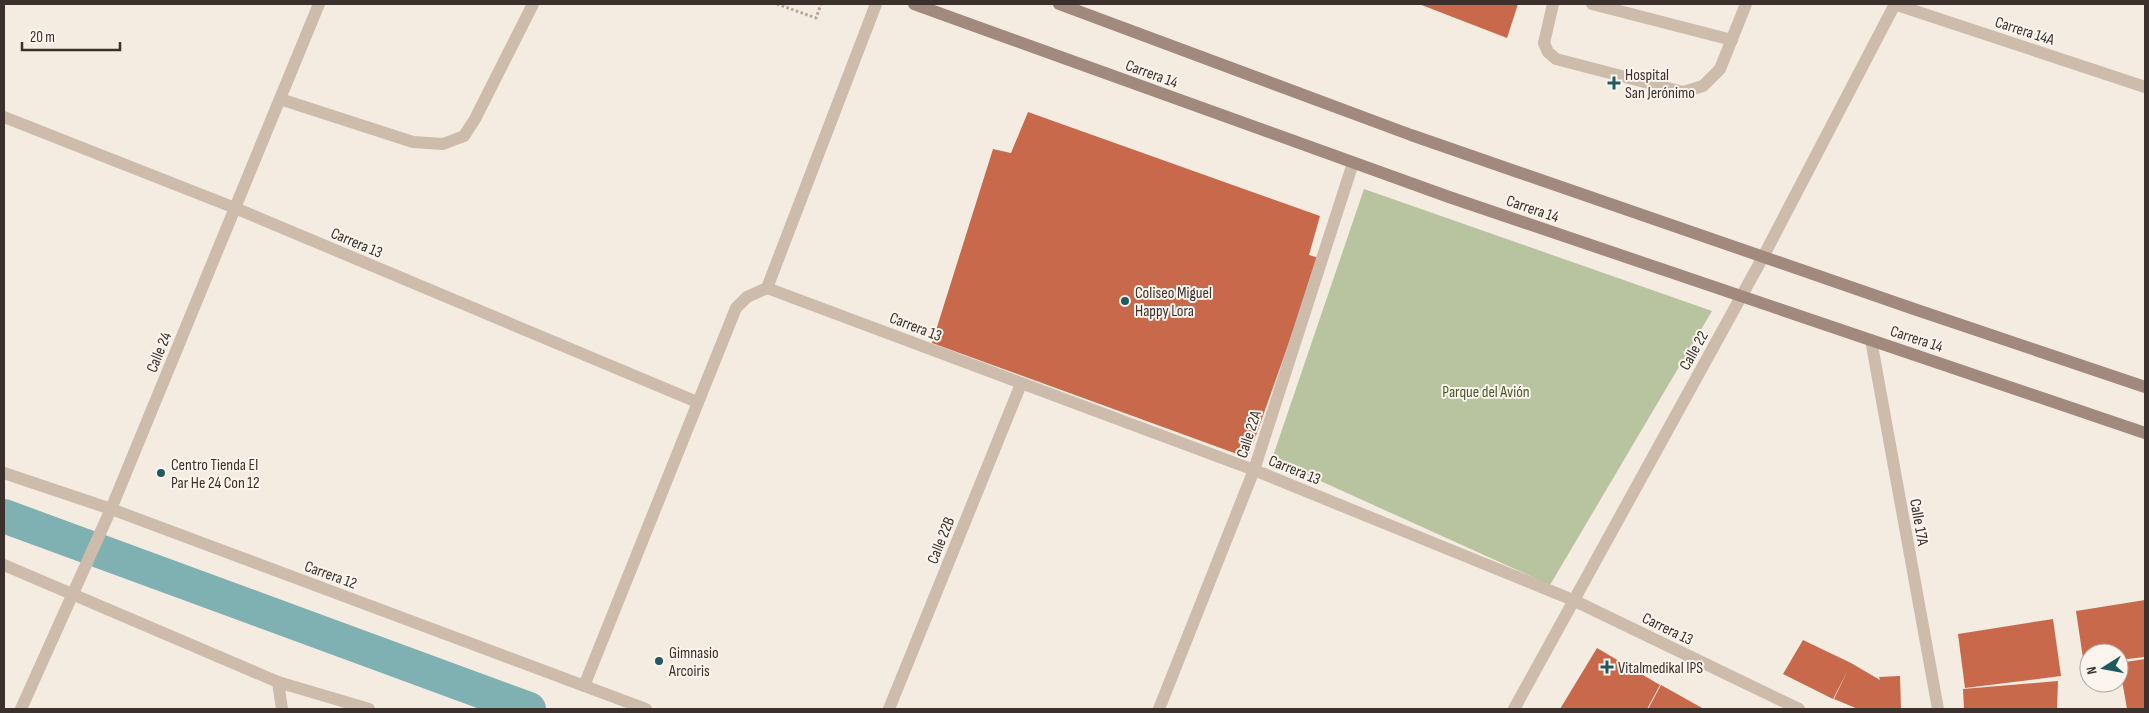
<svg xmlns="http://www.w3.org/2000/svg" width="2149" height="713" font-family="'Sofia Sans Condensed',sans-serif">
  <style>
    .green { fill: #b8c4a0 }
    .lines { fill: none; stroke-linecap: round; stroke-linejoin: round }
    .canal { stroke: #7fb0b2; stroke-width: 34 }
    .building { fill: #c8694b }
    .path { stroke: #b9a596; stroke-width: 3; stroke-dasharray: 2.5 2.5; stroke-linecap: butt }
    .service { stroke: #cdbbac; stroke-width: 12 }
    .minor { stroke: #cdbbac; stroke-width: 12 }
    .tertiary { stroke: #cdbbac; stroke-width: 12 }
    .secondary { stroke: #a18a7d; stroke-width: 12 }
    .poi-dot { fill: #1f5a5e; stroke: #fbf5ee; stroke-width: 2 }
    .labels { text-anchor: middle; stroke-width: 4; stroke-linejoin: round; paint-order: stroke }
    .street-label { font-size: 16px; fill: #3b302b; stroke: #fbf5ee }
    .poi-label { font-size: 16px; fill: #3b302b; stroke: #fbf5ee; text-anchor: start }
    .park-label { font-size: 16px; fill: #4a5a2e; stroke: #fbf5ee }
  </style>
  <rect width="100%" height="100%" fill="#f4ebe1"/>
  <!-- green -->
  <path class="green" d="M1364,189L1712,311L1550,585L1272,459Z"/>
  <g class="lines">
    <!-- canal -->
    <path class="canal" d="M4,516L529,709"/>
  </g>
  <!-- building -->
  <g class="building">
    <path d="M1419,4H1518L1507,38Z"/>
    <path d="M1028,112L1320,216L1309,255L1319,258L1248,458L932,343L993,149L1011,153Z"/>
    <path d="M2145,600V657L2119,660V653H2089V664L2084,665L2076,611Z"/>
    <path d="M2053,619L2061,676L1965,688L1958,634Z"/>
    <path d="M1803,640L1851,663L1880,680L1879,677L1900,676L1901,709H1858L1834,699L1848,670L1833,699L1783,674Z"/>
    <path d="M1597,648L1660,685L1647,709H1560Z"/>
    <path d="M2145,659V709H2127L2119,663Z"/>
    <path d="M2058,681L2057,709H1964L1963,689Z"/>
    <path d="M1661,685L1704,709H1648Z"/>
  </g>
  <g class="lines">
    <!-- path -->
    <path class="path" d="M777,4L816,18L821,4"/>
    <!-- service -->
    <g class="service">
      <path d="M1553,4L1544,43L1548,52L1556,59L1683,92L1703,86L1720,69L1746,4"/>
      <path d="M1592,4L1732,40"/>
      <path d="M280,99L413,142L443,144L464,136L475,119L533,4"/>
    </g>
    <!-- minor -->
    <g class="minor">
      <path d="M1894,4L2145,87"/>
      <path d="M4,117L235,208L697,402"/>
      <path d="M767,288L1254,470L1573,600L1799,709"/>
      <path d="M1871,340L1938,709"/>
      <path d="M4,473L111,509L646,709"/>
      <path d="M4,565L278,682L369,709"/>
      <path d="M278,682L282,709"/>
      <path d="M584,686L736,308L747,297L767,288L876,4"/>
      <path d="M21,709L111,509L319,4"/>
      <path d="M889,709L1021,384"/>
      <path d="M1159,709L1254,470L1353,163"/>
    </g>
    <!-- tertiary -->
    <path class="tertiary" d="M1514,709L1763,257L1895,4"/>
    <!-- secondary -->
    <g class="secondary">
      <path d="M914,4L1449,197L2145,433"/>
      <path d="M1059,4L1411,135L1914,309L2145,387"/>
    </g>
  </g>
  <!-- markers -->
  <g class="poi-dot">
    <path d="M1611.5 75.5h5v5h5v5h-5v5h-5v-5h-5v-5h5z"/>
    <circle cx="1125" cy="301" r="5"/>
    <circle cx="161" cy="473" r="5"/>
    <circle cx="659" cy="661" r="5"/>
    <path d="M1604.5 659.5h5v5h5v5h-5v5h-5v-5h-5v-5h5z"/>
  </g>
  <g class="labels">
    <!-- street labels -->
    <g class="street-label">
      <text transform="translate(2025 30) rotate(18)" y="6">Carrera 14A</text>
      <text transform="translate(1152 73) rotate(20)" y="6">Carrera 14</text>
      <text transform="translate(1533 208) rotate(19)" y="6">Carrera 14</text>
      <text transform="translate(357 242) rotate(23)" y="6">Carrera 13</text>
      <text transform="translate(916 326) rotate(21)" y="6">Carrera 13</text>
      <text transform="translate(1917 338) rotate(18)" y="6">Carrera 14</text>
      <text transform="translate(1693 350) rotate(-61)" y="6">Calle 22</text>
      <text transform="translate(158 352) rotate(-68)" y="6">Calle 24</text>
      <text transform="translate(1248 434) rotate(-72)" y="6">Calle 22A</text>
      <text transform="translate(1295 469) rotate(22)" y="6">Carrera 13</text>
      <text transform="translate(1920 522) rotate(80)" y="6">Calle 17A</text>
      <text transform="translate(940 540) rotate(-68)" y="6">Calle 22B</text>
      <text transform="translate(331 574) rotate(20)" y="6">Carrera 12</text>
      <text transform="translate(1668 628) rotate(26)" y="6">Carrera 13</text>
    </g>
    <!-- poi labels -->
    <g class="poi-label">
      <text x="1625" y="80">Hospital<tspan x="1625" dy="18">San Jerónimo</tspan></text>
      <text x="1135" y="298">Coliseo Miguel<tspan x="1135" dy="18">Happy Lora</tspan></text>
      <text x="171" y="470">Centro Tienda El<tspan x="171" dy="18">Par He 24 Con 12</tspan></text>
      <text x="669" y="658">Gimnasio<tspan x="669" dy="18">Arcoiris</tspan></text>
      <text x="1618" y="673">Vitalmedikal IPS</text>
    </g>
    <!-- park labels -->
    <g class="park-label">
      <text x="1486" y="397">Parque del Avión</text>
    </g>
  </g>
  <!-- border -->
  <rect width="2149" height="713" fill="none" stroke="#3b302b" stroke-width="10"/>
  <!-- north arrow -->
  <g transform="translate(2104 668) rotate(259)"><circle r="24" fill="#fbf5ee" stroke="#aea6a0"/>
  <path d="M0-4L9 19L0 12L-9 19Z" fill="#1f5a5e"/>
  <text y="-8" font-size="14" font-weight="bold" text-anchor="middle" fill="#3b302b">N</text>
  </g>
  <!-- scale -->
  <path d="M22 42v8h98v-8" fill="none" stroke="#3b302b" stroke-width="2.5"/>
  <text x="30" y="42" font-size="15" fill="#3b302b" stroke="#fbf5ee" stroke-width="4" paint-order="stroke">20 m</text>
</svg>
